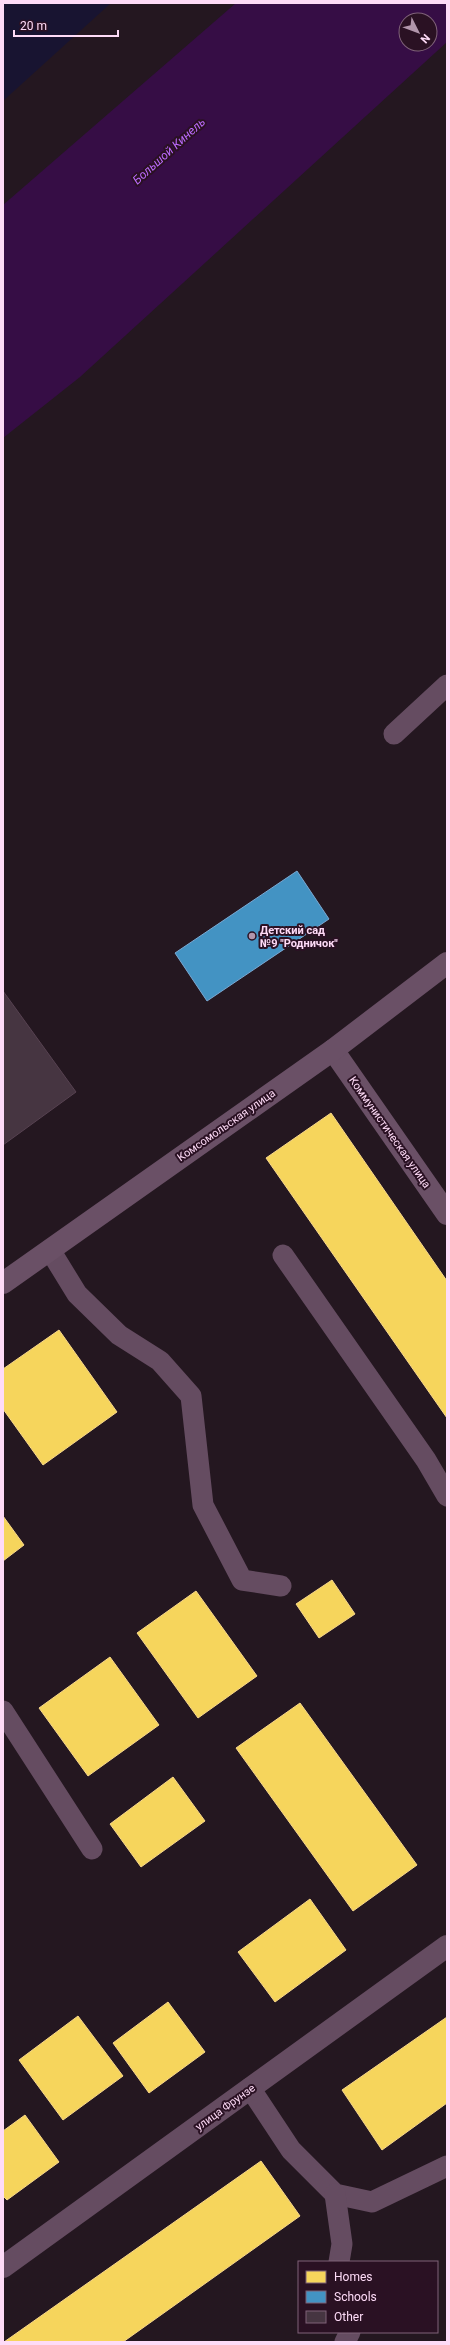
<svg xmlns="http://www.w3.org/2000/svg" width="450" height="2345" font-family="Roboto,sans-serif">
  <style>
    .green { fill: #181431 }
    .water { fill: #360d45; fill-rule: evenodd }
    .homes { fill: #f6d55c; stroke: #f8d78a }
    .schools { fill: #4393c3; stroke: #7ba9d3 }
    .building { fill: #463541; stroke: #574251 }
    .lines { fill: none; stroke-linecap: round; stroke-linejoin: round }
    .lane { stroke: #654c61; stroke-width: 21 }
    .street { stroke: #654c61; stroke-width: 22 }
    .secondary { stroke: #6a5066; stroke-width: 22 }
    .poi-dot { fill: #b296ac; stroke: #2a1123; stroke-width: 1.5 }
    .labels { text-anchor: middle; stroke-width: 4; stroke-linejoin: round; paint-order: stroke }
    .poi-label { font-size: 11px; font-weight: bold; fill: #fedbf7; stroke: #2a1123; text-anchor: start }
    .street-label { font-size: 11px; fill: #fedbf7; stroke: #2a1123 }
    .water-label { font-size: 12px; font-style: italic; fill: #bd6bfd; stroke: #2a1123 }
  </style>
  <rect width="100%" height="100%" fill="#241720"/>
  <!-- green -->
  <path class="green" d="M3,3H111L3,101Z"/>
  <!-- water -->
  <path class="water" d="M236,3H447V42L80,377L3,438V205ZM406,20H430V44H406Z"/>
  <!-- homes -->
  <g class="homes">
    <path d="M331,1113L447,1281V1418L266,1158Z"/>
    <path d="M59,1330L117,1412L43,1465L3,1409V1369Z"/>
    <path d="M3,1516L24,1545L3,1561Z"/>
    <path d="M332,1580L355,1614L319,1638L296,1604Z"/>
    <path d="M196,1591L257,1676L198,1718L137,1633Z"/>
    <path d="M110,1657L159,1725L88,1776L39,1708Z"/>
    <path d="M300,1703L417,1865L353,1911L236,1748Z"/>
    <path d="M173,1777L205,1821L141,1867L110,1824Z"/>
    <path d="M310,1899L346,1950L275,2002L238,1952Z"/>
    <path d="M168,2002L205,2052L149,2093L113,2043Z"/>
    <path d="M78,2016L123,2076L63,2120L19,2060Z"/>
    <path d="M447,2017V2103L382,2150L342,2090Z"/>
    <path d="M25,2115L59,2162L7,2200L3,2196V2131Z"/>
    <path d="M261,2161L300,2216L123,2342H4Z"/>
  </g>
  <!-- schools -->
  <path class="schools" d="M297,871L329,919L207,1001L175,953Z"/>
  <!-- building -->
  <path class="building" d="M3,991L76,1092L3,1145Z"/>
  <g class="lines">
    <!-- lane -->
    <g class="lane">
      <path d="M394,734L447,685"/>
      <path d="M50,1250L77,1294L119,1335L160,1361L191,1396L203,1505L242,1580L281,1586"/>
      <path d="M283,1255L426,1460L447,1496"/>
      <path d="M3,1711L92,1849"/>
      <path d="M250,2088L291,2150L335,2194L372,2202L447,2166"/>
      <path d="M335,2194L342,2244L339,2262"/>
      <path d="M345,2342L350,2332"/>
    </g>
    <!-- street -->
    <path class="street" d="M3,2267L447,1946"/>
    <!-- secondary -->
    <g class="secondary">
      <path d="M333,1050L447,1214"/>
      <path d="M3,1283L333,1050L447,963"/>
    </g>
  </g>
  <!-- markers -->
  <circle class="poi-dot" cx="252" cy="936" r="4"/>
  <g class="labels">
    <!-- poi labels -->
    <g class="poi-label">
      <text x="260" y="934">Детский сад<tspan x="260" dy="13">№9 "Родничок"</tspan></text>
    </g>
    <!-- street labels -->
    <g class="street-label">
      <text transform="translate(226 1125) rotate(-35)" y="4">Комсомольская улица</text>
      <text transform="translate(390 1132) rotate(55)" y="4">Коммунистическая улица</text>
      <text transform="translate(225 2107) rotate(-36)" y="4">улица Фрунзе</text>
    </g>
    <!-- water labels -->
    <g class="water-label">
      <text transform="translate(169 151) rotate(-42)" y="4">Большой Кинель</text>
    </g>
  </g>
  <!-- border -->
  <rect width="450" height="2345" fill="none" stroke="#fedbf7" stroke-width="8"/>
  <!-- legend -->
  <rect x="298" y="2261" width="140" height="72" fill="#2a1123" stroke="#7f6278"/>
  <rect x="306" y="2271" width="20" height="12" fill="#f6d55c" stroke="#7f6278"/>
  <text x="334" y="2281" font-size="12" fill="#fedbf7">Homes</text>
  <rect x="306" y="2291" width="20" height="12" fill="#4393c3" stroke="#7f6278"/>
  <text x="334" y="2301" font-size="12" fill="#fedbf7">Schools</text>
  <rect x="306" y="2311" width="20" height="12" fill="#463541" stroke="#7f6278"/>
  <text x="334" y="2321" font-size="12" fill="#fedbf7">Other</text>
  <!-- north arrow -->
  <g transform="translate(418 32) rotate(132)"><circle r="19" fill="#2a1123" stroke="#7f6278"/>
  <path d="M0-3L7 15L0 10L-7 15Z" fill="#b296ac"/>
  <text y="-6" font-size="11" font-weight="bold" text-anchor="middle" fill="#fedbf7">N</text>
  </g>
  <!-- scale -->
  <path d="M14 30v6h104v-6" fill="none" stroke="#fedbf7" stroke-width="2"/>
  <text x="20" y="30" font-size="12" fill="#fedbf7" stroke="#2a1123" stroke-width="3" paint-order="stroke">20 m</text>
</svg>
